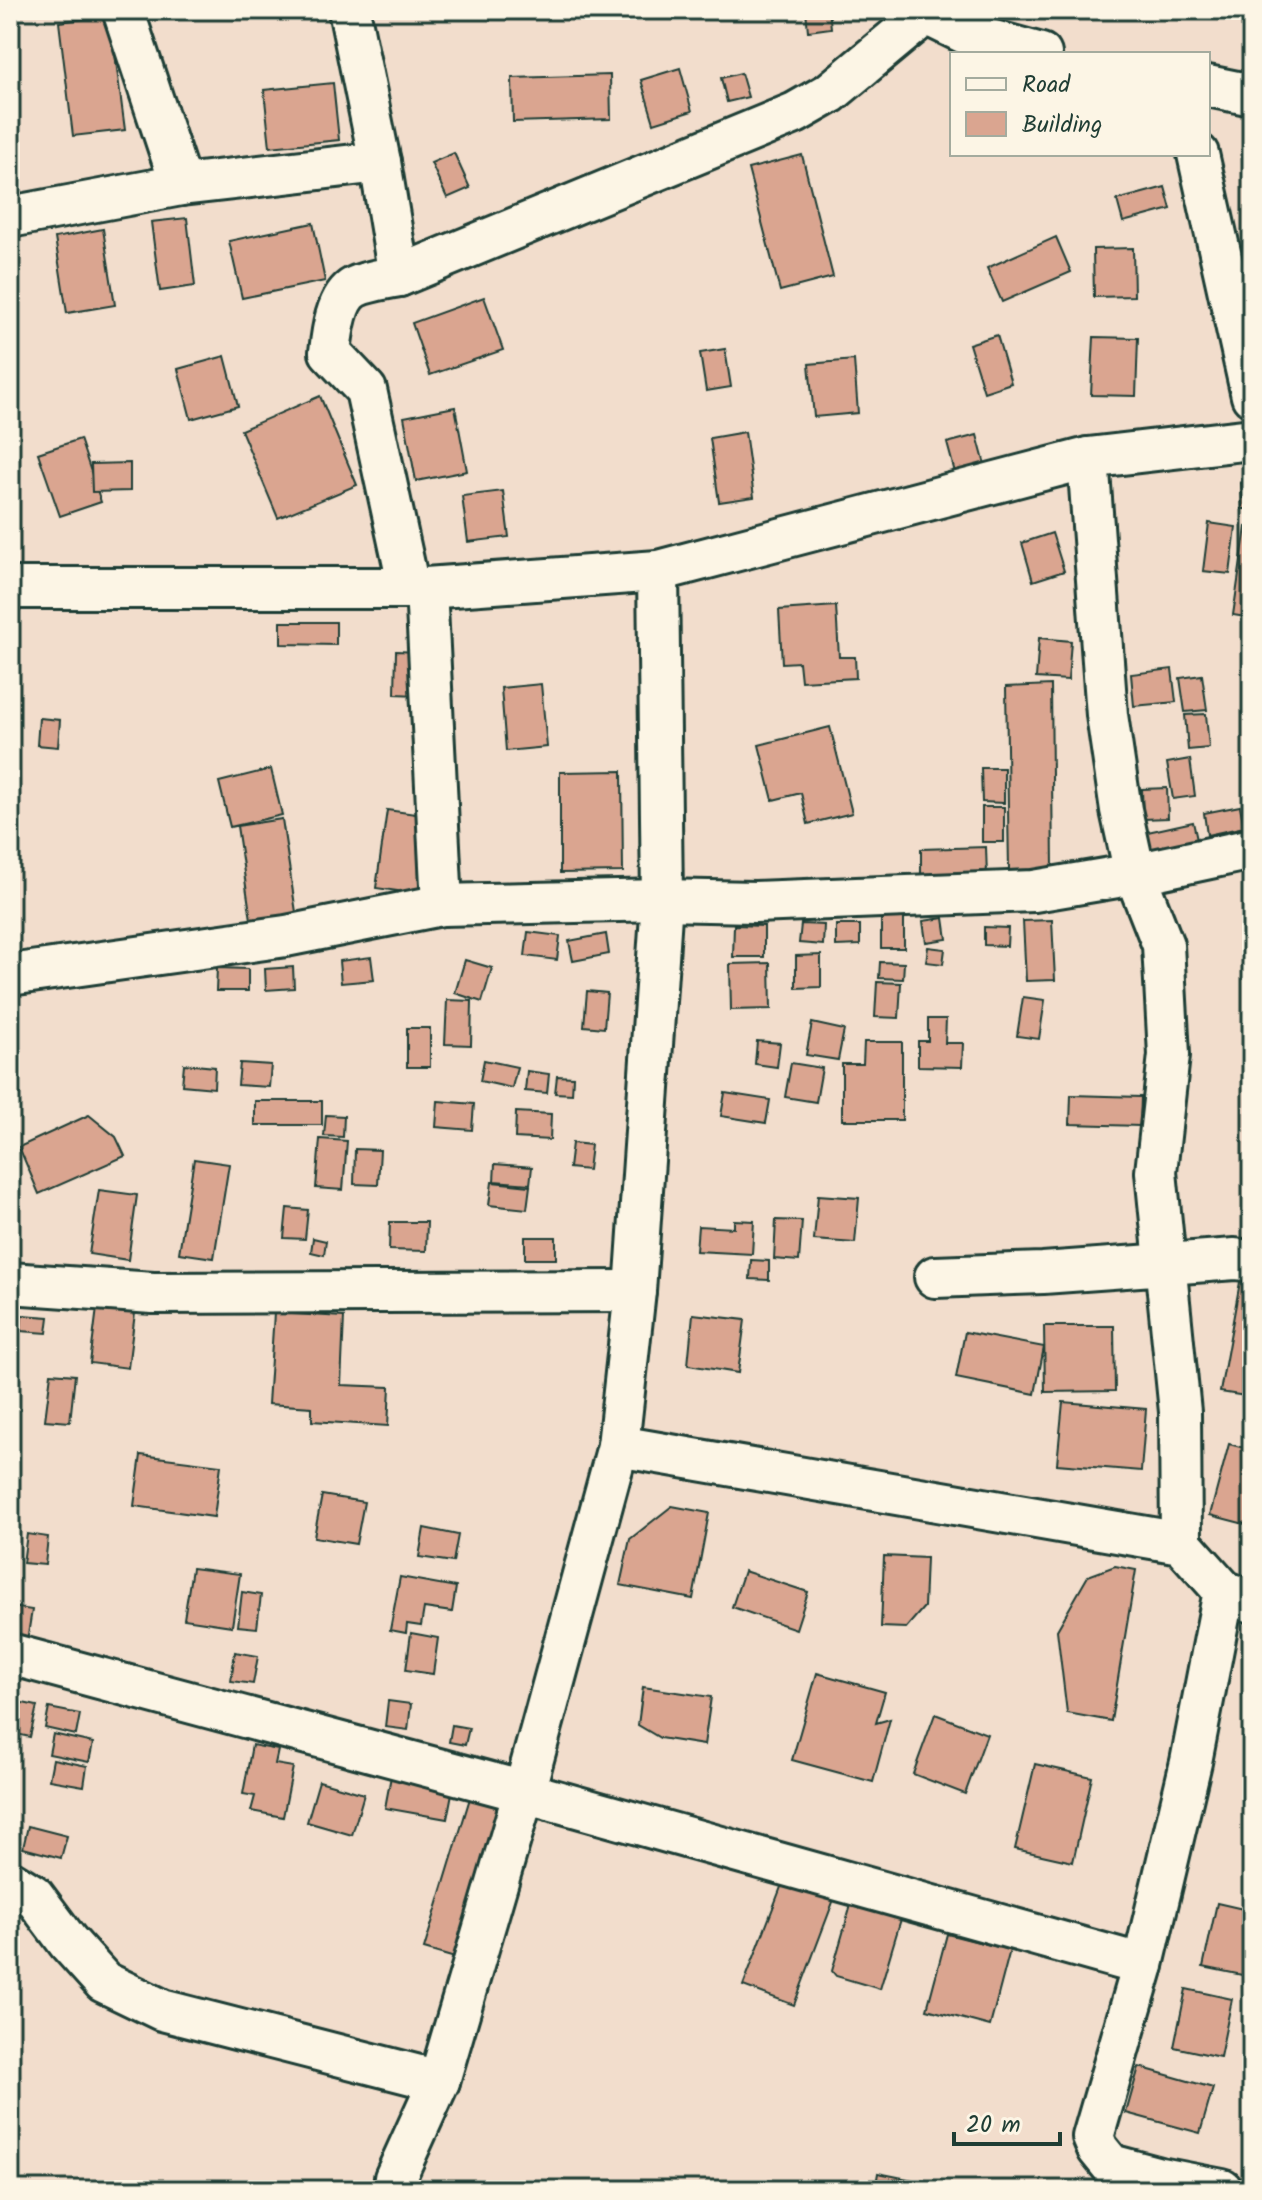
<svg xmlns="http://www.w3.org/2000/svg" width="1262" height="2200" font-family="Kalam,sans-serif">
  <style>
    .building { fill: #daa590; stroke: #1f3d34; stroke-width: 2 }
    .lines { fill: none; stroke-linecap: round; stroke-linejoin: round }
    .minor-casing { stroke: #1f3d34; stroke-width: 46 }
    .minor { stroke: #fcf5e5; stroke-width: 40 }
  </style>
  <rect width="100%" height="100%" fill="#f2ddcc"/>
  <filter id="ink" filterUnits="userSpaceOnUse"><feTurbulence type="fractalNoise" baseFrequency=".0125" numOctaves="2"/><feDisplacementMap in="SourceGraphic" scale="16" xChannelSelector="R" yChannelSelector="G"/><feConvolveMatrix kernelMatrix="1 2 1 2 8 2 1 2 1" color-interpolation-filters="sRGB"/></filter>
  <g filter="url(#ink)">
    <!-- building -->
    <g class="building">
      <path d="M623,10H646L647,17L624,20Z"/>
      <path d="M806,10H829L831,28L808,31Z"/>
      <path d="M110,16L125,130L73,136L59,22Z"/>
      <path d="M680,68L692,111L654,123L641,80Z"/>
      <path d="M741,73L748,97L727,102L721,78Z"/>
      <path d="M610,75L611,119L513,122L512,78Z"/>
      <path d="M333,83L339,140L270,147L264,90Z"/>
      <path d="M454,153L470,188L447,198L431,163Z"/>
      <path d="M802,155L833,277L780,291L748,169Z"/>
      <path d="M1165,187L1171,209L1123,222L1117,200Z"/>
      <path d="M187,218L195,286L160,291L151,222Z"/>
      <path d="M313,223L325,281L242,298L229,241Z"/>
      <path d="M103,229L115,305L67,313L55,238Z"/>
      <path d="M1056,237L1071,272L1002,302L987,268Z"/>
      <path d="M1133,248L1134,296L1094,297L1093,249Z"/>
      <path d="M484,297L503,350L430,375L412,323Z"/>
      <path d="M997,335L1011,383L984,392L969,344Z"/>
      <path d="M1094,337L1138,338L1136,396L1091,395Z"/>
      <path d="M725,349L731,387L706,391L700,353Z"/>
      <path d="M225,356L238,406L191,419L178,369Z"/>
      <path d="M854,360L858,413L814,417L809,364Z"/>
      <path d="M320,396L357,485L278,518L241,430Z"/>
      <path d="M455,407L467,471L416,481L404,417Z"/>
      <path d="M745,432L754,497L719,502L710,438Z"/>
      <path d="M977,435L987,472L957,480L947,443Z"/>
      <path d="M80,439L101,502L60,516L38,453Z"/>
      <path d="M130,463V491L92,492L91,464Z"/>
      <path d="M1241,483H1252V509H1242Z"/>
      <path d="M503,491L509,537L468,542L462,496Z"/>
      <path d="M1209,523L1236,527L1230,574L1203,571Z"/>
      <path d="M1246,527L1252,528V618L1233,615Z"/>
      <path d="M1052,533L1064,571L1033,581L1022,543Z"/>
      <path d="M836,606L839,657H855L856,678L801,681L799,662L782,663L779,610Z"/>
      <path d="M281,622H336V645L281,644Z"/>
      <path d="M1039,638L1071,641L1068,680L1036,678Z"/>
      <path d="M396,651L418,652L417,695L395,694Z"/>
      <path d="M1252,662V706L1247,663Z"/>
      <path d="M1172,669L1176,702L1134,706L1131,674Z"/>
      <path d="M1202,675L1207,710L1185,712L1180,678Z"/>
      <path d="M541,684L547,747L506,751L501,688Z"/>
      <path d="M1051,685L1053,869L1009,870L1006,687Z"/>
      <path d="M1206,714L1209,748L1188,750L1185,715Z"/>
      <path d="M39,718L60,720L58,747L37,745Z"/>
      <path d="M830,727L852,813L808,824L801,793L773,800L759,745Z"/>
      <path d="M1190,759L1195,796L1173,799L1167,763Z"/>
      <path d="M981,768H1004V803L982,802Z"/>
      <path d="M271,769L282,815L230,827L219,782Z"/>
      <path d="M622,771L623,872L560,873V772Z"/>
      <path d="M1167,788L1168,818L1143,819L1142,789Z"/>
      <path d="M1240,806L1244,827L1207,835L1204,813Z"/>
      <rect x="982" y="807" width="22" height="35"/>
      <path d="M387,810L430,816L419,894L376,888Z"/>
      <path d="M282,819L297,919L252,926L237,826Z"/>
      <path d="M1193,822L1198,844L1148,855L1143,833Z"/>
      <path d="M986,847L987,877L921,880V849Z"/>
      <rect x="881" y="918" width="23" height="30"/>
      <path d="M944,918L947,939L926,942L923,921Z"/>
      <path d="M1052,920L1055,980L1026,981L1023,921Z"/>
      <path d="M801,924L824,925L823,945L799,943Z"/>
      <path d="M734,925L764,926V957H733Z"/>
      <path d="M836,925H860V945L836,946Z"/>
      <path d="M984,927L1008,928L1007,946L984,945Z"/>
      <path d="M528,932L560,936L557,960L525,956Z"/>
      <path d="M606,934L609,954L573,961L569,941Z"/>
      <path d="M928,947L945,949L943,964L926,962Z"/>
      <path d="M821,955V987L796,988V956Z"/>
      <path d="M371,957L374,980L341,983L339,961Z"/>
      <path d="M465,960L492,968L482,1002L455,993Z"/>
      <path d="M880,962L904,963L903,979L879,978Z"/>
      <path d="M770,963L771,1009L731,1010L730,964Z"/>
      <path d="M293,967L294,988L266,990L265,969Z"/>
      <path d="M217,968L248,969V991H216Z"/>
      <path d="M877,982L901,983L899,1018L875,1017Z"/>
      <path d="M587,991L607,993L604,1028L584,1026Z"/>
      <path d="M1023,997L1045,1000L1039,1039L1017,1036Z"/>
      <path d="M447,1000L472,1001L471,1045L445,1044Z"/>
      <path d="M928,1019H946L945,1043H963L962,1067L918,1066V1041H928Z"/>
      <path d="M812,1023L844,1030L838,1060L806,1055Z"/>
      <rect x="407" y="1028" width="23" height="39"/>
      <path d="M757,1041L780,1043L777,1067L755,1064Z"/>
      <path d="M864,1042H902V1120H842V1064H863Z"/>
      <path d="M484,1060L517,1067L512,1088L480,1081Z"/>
      <path d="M240,1063L271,1065L269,1087L238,1085Z"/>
      <path d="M791,1063L822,1068L816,1102L785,1097Z"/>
      <path d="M184,1064L215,1067L214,1088L182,1085Z"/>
      <path d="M527,1071L549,1074L547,1093L525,1091Z"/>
      <path d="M557,1076L573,1077L572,1094L555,1093Z"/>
      <path d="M725,1093L770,1100L766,1123L721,1116Z"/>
      <path d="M1071,1095L1141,1097L1140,1126L1070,1124Z"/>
      <rect x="255" y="1101" width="67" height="24"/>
      <path d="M438,1101L474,1104L472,1130L436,1127Z"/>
      <path d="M516,1112L551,1114L550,1140L515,1138Z"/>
      <path d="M89,1115L116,1137L125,1156L39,1194L19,1147Z"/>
      <path d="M326,1115L344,1116L343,1137L324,1136Z"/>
      <path d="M320,1139L347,1141L343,1190L316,1188Z"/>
      <path d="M572,1143L591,1145L588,1170L569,1168Z"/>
      <path d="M355,1149L380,1150L378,1185L354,1184Z"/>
      <path d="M194,1159L229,1164L214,1258L179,1253Z"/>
      <path d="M495,1164L532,1167L530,1184L494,1181Z"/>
      <path d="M492,1182L530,1186L527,1209L489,1205Z"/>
      <path d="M99,1190L137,1195L128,1260L89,1254Z"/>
      <path d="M818,1195L859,1198L855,1243L814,1240Z"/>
      <path d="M287,1208L308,1210L305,1239L284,1238Z"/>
      <path d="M734,1220L754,1221L752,1254L696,1251L698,1226L734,1228Z"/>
      <path d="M776,1220L802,1221L799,1261L774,1259Z"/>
      <path d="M390,1222H427L426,1251L389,1250Z"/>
      <rect x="525" y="1237" width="31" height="22"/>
      <path d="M313,1238L326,1241L324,1255L311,1252Z"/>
      <path d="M751,1260L769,1261V1280L750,1279Z"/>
      <path d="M1240,1282L1252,1284V1397L1220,1392Z"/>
      <path d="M97,1308L135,1313L128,1368L90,1363Z"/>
      <path d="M274,1313L344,1317L341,1385L390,1387L388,1426L312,1421V1407L268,1404Z"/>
      <path d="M693,1314L745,1320L738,1373L688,1365Z"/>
      <path d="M22,1315L49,1317L47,1333L21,1331Z"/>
      <path d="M1044,1326H1114L1115,1391L1045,1392Z"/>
      <path d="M965,1332L1044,1347L1035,1394L956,1378Z"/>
      <path d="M51,1373L75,1375L70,1422L45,1420Z"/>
      <path d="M1063,1402L1146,1409L1141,1471L1057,1464Z"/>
      <path d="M1229,1444L1252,1450V1526L1210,1515Z"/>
      <path d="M141,1455L221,1465L214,1517L134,1506Z"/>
      <path d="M322,1495L364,1502L356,1544L314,1537Z"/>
      <path d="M672,1506L709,1513L693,1599L620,1585L630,1539Z"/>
      <path d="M424,1528L458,1535L453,1562L419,1557Z"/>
      <path d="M27,1534L48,1537L45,1565L23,1563Z"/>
      <path d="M884,1556L926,1558L924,1607L906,1628L881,1627Z"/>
      <path d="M1115,1566L1136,1570L1111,1721L1067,1713L1057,1630L1088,1576Z"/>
      <path d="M192,1568L240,1574L232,1626L184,1619Z"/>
      <path d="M744,1571L808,1592L796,1629L732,1607Z"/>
      <path d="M400,1577L456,1587L452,1612L424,1608L421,1626L407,1624L406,1633L390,1630Z"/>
      <path d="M242,1592L261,1595L257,1628L238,1626Z"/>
      <path d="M12,1607L32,1610L27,1641L10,1638Z"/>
      <path d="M411,1633L438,1638L433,1674L406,1670Z"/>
      <path d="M235,1652L258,1656L253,1684L231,1681Z"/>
      <path d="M817,1673L885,1692L876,1723L890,1719L873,1782L792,1760Z"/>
      <path d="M643,1687L711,1697L704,1745L660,1738L638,1725Z"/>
      <path d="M388,1701L411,1704L408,1730L385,1727Z"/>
      <path d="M18,1702L37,1706L30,1737L12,1733Z"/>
      <path d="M49,1708L80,1714L76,1735L45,1728Z"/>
      <path d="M935,1714L987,1734L965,1794L913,1774Z"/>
      <path d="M452,1725L469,1728L465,1745L449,1742Z"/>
      <path d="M53,1734L93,1743L89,1762L49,1754Z"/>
      <path d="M252,1745L278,1750L275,1764L293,1767L283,1817L251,1811L255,1796L243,1794Z"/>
      <path d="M53,1759L87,1766L84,1786L49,1780Z"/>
      <path d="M1035,1764L1092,1777L1073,1862L1015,1849Z"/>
      <path d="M391,1776L453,1788L447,1819L385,1808Z"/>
      <path d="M319,1781L364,1794L352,1835L307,1822Z"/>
      <path d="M470,1798L501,1808L455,1958L424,1949Z"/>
      <path d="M28,1826L67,1836L61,1858L23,1848Z"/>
      <path d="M786,1874L836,1894L794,2005L743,1986Z"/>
      <path d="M1217,1903L1252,1911V1977L1203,1967Z"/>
      <path d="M851,1905L901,1919L880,1989L836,1976L832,1971Z"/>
      <path d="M947,1934L1010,1950L990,2026L927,2009Z"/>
      <path d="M1186,1989L1232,1999L1220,2057L1174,2047Z"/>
      <path d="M1139,2067L1213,2088L1200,2133L1126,2113Z"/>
      <path d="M878,2173L963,2190H875Z"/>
    </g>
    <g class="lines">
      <!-- minor casing -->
      <g class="minor-casing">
        <g id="minor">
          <path d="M123,10L181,185"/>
          <path d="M349,10L380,162L399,276"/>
          <path d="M926,14L965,33L1041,54"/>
          <path d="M1208,86L1252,95"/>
          <path d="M1198,154L1252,396"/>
          <path d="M10,217L181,185L380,162"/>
          <path d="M1088,458L1107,715L1121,810L1135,874L1163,945L1169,1055L1156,1172L1180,1412L1181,1543"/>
          <path d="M10,588H426L658,571L1088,458L1252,439"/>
          <path d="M409,588L366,390L330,352C332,334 336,297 355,287C367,281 385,279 399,276L795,113L830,93L930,10"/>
          <path d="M426,588L442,905"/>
          <path d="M10,975L286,936L442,905L662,900L755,902L1034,891L1135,874L1252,849"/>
          <path d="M935,1277L1043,1273L1235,1259L1252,1261"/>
          <path d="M10,1283L153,1293L635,1291"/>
          <path d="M618,1446L1181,1543L1224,1591L1252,1602"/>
          <path d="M10,1654L524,1792L1143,1965"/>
          <path d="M10,1881L33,1895L68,1942L104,1982L162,2010L439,2081"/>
          <path d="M394,2190L395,2178L439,2081L524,1792L618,1446L635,1291L662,900L658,571"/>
          <path d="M1222,2190L1160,2178L1111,2165L1098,2149L1093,2137L1143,1965L1191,1762L1224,1591"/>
        </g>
      </g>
      <!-- minor -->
      <use href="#minor" class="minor"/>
    </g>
  </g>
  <!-- margin -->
  <rect width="1262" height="2200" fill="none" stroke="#fcf5e5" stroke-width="40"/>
  <rect x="20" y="20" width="1222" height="2160" fill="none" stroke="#1f3d34" stroke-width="3" filter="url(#ink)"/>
  <!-- legend -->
  <rect x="950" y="52" width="260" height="104" fill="#fcf5e5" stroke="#a4ab9e" stroke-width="2"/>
  <rect x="966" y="78" width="40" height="12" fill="#fcf5e5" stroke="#a4ab9e" stroke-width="2"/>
  <text x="1022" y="92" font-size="24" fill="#1f3d34">Road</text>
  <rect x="966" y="112" width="40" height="24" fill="#daa590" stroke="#a4ab9e" stroke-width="2"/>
  <text x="1022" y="132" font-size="24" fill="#1f3d34">Building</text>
  <!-- scale -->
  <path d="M954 2132v12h106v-12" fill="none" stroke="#1f3d34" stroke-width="4"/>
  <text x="966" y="2132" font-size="24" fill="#1f3d34" stroke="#fcf5e5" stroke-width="6" paint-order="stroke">20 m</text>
</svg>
